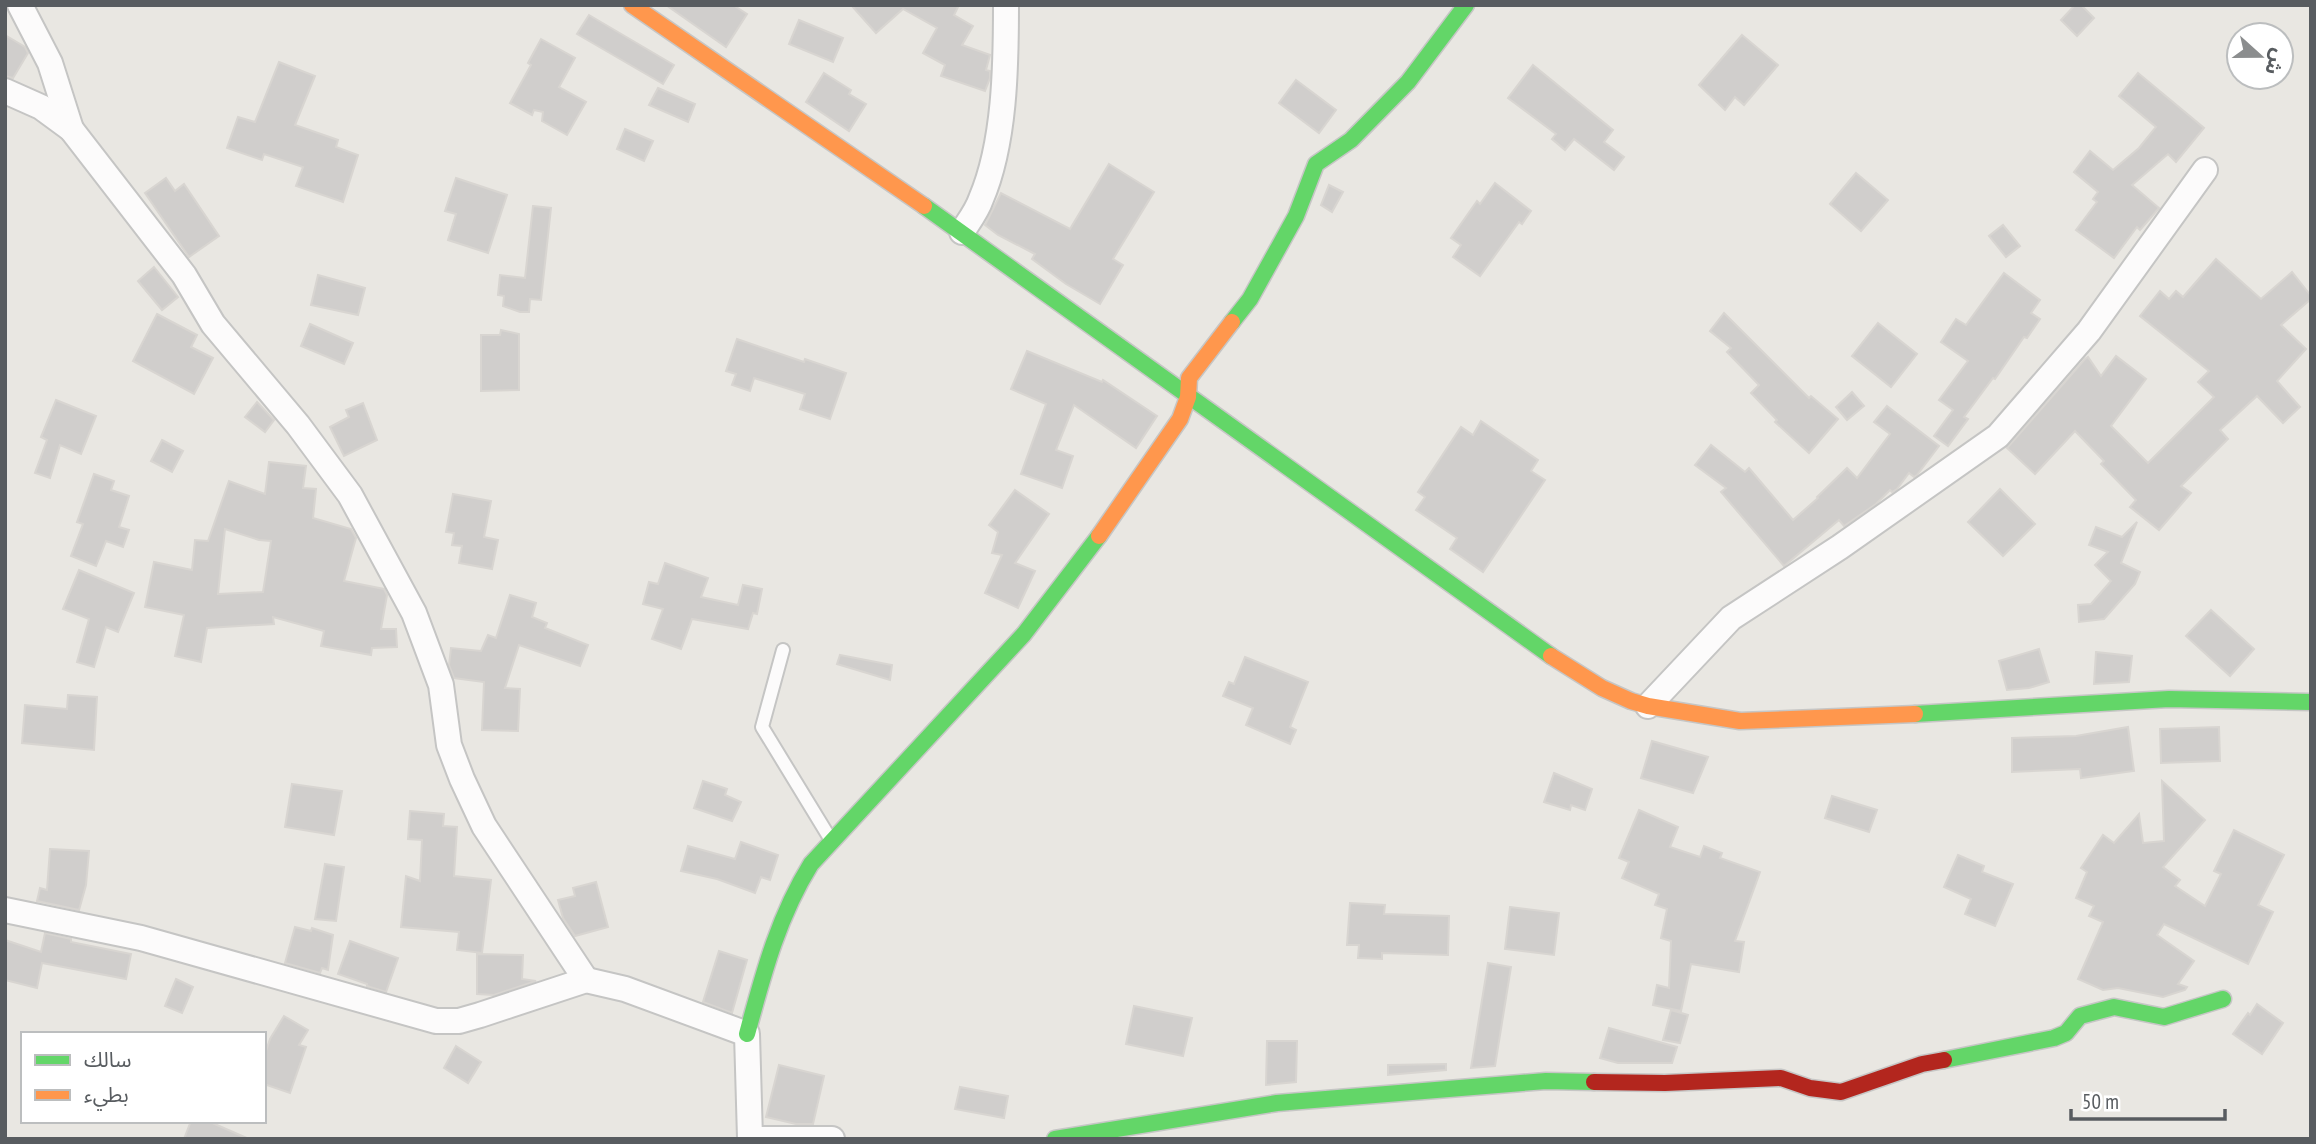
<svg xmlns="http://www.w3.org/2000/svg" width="2316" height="1144" font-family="'PT Sans Narrow','Noto Sans Arabic',sans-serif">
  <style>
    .building { fill: #d0cecc; stroke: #d8d5d1; stroke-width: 2; fill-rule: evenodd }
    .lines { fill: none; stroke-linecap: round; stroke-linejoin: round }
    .lane-casing { stroke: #c5c5c4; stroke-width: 16 }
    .street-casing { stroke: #c5c5c4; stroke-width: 28 }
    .fast-casing { stroke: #c6c6c5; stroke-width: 19 }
    .slow-casing { stroke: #c6c6c5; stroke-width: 19 }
    .jam-casing { stroke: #c6c6c5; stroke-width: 19 }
    .lane { stroke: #fcfbfb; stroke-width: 12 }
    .street { stroke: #fcfbfb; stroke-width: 24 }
    .fast { stroke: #63d668; stroke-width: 16 }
    .slow { stroke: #ff974d; stroke-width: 16 }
    .jam { stroke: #b3261e; stroke-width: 16 }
  </style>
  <rect width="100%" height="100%" fill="#e9e7e2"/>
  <!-- building -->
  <g class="building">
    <path d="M666,5H733L747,14L726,47Z"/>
    <path d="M851,5H959L954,15L973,26L962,45L990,55L986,70L990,71V78L985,91L941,76L945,65L923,53L937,28L903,9L876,33Z"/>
    <path d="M2075,5H2081L2094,18L2077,36L2061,20Z"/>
    <path d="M589,15L674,65L663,84L577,34Z"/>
    <path d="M799,20L843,38L833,62L789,44Z"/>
    <path d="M5,35L25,47L28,53L13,78L5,76Z"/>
    <path d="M1742,35L1778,65L1744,105L1735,97L1725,110L1699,85Z"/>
    <path d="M541,39L575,58L559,87L586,102L567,135L542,121L543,112L534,110L532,115L510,103L531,65L528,63Z"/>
    <path d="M279,62L315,76L295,125L338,140L336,147L358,155L343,202L296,186L303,167L264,154L262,160L227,148L238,117L255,122Z"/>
    <path d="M1533,65L1613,130L1604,142L1624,157L1614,170L1574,139L1565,150L1552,139L1556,134L1508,98Z"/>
    <path d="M824,73L851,90L849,94L866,104L849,131L806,102Z"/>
    <path d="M2138,73L2204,128L2176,162L2168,154L2132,185L2159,208L2140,230L2137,227L2114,258L2076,230L2097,202L2093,199L2098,192L2074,172L2090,151L2113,170L2139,148L2156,127L2119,96Z"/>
    <path d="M1296,80L1336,110L1319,133L1279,103Z"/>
    <path d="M658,88L695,104L688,122L649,105Z"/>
    <path d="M625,129L653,141L644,161L617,149Z"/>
    <path d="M1109,164L1154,192L1113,259L1123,265L1100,304L1066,284L1032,259L1035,254L998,235L985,225L1001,193L1070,229Z"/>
    <path d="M1856,173L1888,200L1861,231L1830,204Z"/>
    <path d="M166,178L175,191L184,184L219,236L189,257L145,193Z"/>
    <path d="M456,178L507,195L488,253L448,240L456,214L445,211Z"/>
    <path d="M1495,183L1531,211L1522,224L1519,222L1480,276L1453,257L1461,245L1451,238L1477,201L1480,204Z"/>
    <path d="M1329,185L1343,192L1332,212L1321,205Z"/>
    <path d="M533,206L551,208L541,300L530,299L529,312H520L503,306L504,296L498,295L500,275L525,278Z"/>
    <path d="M2003,225L2020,246L2006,257L1989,236Z"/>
    <path d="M2216,259L2261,299L2292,272L2311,296V299L2281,325L2306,349L2277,381L2300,407L2283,423L2257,396L2220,430L2228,439L2181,486L2191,493L2159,530L2130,507L2136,500L2101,464L2104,461L2075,431L2035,474L2007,448L2085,359L2088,357L2101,376L2116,356L2146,379L2111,426L2148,463L2214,397L2198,382L2209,371L2140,316L2160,291L2169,299L2176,291L2183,297Z"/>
    <path d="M154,267L178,297L162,310L138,281Z"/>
    <path d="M2004,273L2040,300L2031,313L2040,319L2027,338L2024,337L1995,379L1993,378L1964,417L1968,419L1948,446L1934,436L1953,410L1939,400L1968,361L1941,342L1956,319L1966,325Z"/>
    <path d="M318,275L365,288L358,315L311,305Z"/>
    <path d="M1724,313L1809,398L1811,396L1838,419L1809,453L1775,422L1777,420L1751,393L1759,385L1727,352L1731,348L1710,331Z"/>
    <path d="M157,314L197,335L191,347L213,358L194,394L133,361Z"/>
    <path d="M1878,323L1917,354L1891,387L1852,356Z"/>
    <path d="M310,324L353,343L344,364L301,346Z"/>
    <path d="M501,330L519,334V390L481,391V335H500Z"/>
    <path d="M737,339L804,362L805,359L846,373L830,419L800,409L805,394L754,378L750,391L732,385L736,374L726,371Z"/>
    <path d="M1027,351L1102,382L1103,380L1157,416L1136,448L1074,405L1056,450L1073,456L1062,488L1021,474L1046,404L1011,389Z"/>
    <path d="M1852,392L1864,406L1847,420L1836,407Z"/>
    <path d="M56,400L96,416L81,454L60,445L50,478L35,473L47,440L41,437Z"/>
    <path d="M257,402L274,420L265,432L245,417Z"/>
    <path d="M363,403L377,440L344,456L330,427L349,417L346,410Z"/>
    <path d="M1887,406L1939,446L1917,475L1914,477L1909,473L1897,489L1892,492L1890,490L1876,504L1844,526L1839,520L1784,566L1721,492L1726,488L1695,465L1711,445L1745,472L1749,468L1793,520L1818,498L1817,497L1847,468L1857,478L1890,434L1874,422Z"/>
    <path d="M1481,421L1538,460L1531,471L1545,480L1483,572L1450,549L1457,538L1416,510L1425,497L1418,492L1461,427L1473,435Z"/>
    <path d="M162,440L183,451L172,472L151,461Z"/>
    <path d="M269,462L306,466L303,488L316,489L313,518L351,529L356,538L344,581L384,589L387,595L381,629H396L397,647L372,648L371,655L321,646L324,631L273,617L274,624L207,628L201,662L175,656L184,615L145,607L154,562L192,570L195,540L208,541L229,481L265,494ZM225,529L259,540L271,541L263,592L218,594Z"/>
    <path d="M94,474L114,481L111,490L129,496L119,527L129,530L123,547L106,541L96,566L71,556L83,524L77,522Z"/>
    <path d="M2000,489L2035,524L2003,556L1968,522Z"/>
    <path d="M1015,490L1049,514L1015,563L1035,571L1018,608L985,593L1002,555L992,553L998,532L989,525Z"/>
    <path d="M453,494L491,501L484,537L498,540L492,569L459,563L462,546L452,545L454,533L446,532Z"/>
    <path d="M2137,522L2121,563L2140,572L2135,584L2104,619L2079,622L2078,605L2091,604L2111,581L2095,565L2108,552L2089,545L2096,527L2122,537Z"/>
    <path d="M665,563L708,578L701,597L738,605L743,585L762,589L757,614L753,613L748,629L692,619L681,649L652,639L663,609L643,604L649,582L658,584Z"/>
    <path d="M79,570L134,593L118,632L106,627L94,667L77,662L89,619L63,609Z"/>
    <path d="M510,595L536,603L532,617L547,623L545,628L588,645L580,666L519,645L505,688L520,689L518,731L482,730L484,682L454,678L449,665L451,648L481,651L488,635L496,638Z"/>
    <path d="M2211,610L2254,649L2230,676L2186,636Z"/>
    <path d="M2039,649L2049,682L2029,688L2007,690L1999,661Z"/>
    <path d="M2096,652L2132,656L2129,682L2094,684Z"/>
    <path d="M840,655L892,665L890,680L837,664Z"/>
    <path d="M1245,657L1308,682L1290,727L1296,730L1290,744L1246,725L1253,708L1223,696L1229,682L1234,684Z"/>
    <path d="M68,695L97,697L94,750L22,743L25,705L67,709Z"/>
    <path d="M2128,727L2134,771L2081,778L2080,769L2012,772V738L2076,736Z"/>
    <path d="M2219,727L2220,761L2161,763L2160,729Z"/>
    <path d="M1652,741L1708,757L1693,793L1641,778Z"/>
    <path d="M1554,773L1592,789L1585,810L1571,805L1570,810L1544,802Z"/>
    <path d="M703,781L727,789L725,795L741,802L732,821L694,808Z"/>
    <path d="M2162,781L2205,820L2163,867L2180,880L2175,886L2205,906L2221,874L2214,871L2234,830L2284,855L2258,905L2273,912L2248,964L2164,924L2157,935L2194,961L2178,984L2187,987L2185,990L2163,997L2118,988L2103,990L2078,979L2103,922L2089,916L2094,906L2076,898L2087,872L2081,868L2103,835L2114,843L2139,814L2143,843L2164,841Z"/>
    <path d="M292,784L342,791L334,835L285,827Z"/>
    <path d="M1832,796L1877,810L1869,832L1825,818Z"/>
    <path d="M1639,810L1678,827L1670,847L1700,857L1704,846L1722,853L1720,858L1760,872L1735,941L1744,942L1739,972L1691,964L1681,1011L1653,1005L1657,985L1669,988L1671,941L1661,938L1667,909L1655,905L1659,894L1622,878L1629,862L1619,858Z"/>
    <path d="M410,811L444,814L443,826L457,827L454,876L491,880L482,953L457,950L459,932L401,927L406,876L420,881L422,840L408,839Z"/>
    <path d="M741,842L778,855L770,880L761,877L755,893L717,879L681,871L688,846L735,859Z"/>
    <path d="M50,849L89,851L86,885L79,910L37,901L40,888L47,890Z"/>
    <path d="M1958,855L1984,866L1982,872L2013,884L1995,926L1965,914L1971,899L1944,887Z"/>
    <path d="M325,864L344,867L336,921L315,919Z"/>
    <path d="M596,882L608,927L575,936L563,918L558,900L575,896L573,888Z"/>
    <path d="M1350,903L1385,905L1384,914L1449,916L1448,955L1382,953V959L1358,958L1359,945H1347Z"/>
    <path d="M1510,907L1559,913L1554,955L1505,949Z"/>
    <path d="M295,927L311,931L312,928L333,935L328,970L322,968L320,973L285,963Z"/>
    <path d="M45,933L71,939V942L131,954L126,979L42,963L37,988L5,980V940L41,952Z"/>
    <path d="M350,941L398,958L386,992L367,986V984L338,974Z"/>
    <path d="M719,951L747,960L732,1013L703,1002Z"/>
    <path d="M477,954L523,955L522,979L536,981L494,995L477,994Z"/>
    <path d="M1488,963L1511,967L1495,1066L1471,1068Z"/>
    <path d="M176,979L193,987L182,1013L165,1006Z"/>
    <path d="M2257,1004L2283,1023L2262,1054L2233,1034L2248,1013L2250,1015Z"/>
    <path d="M1134,1006L1192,1018L1183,1056L1126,1044Z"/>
    <path d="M1671,1010L1688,1015L1680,1043L1663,1040Z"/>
    <path d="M284,1016L308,1030L299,1045L306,1047L290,1093L264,1084V1057L270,1039Z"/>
    <path d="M1609,1028L1677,1047L1672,1063H1618L1600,1058Z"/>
    <path d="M1267,1041H1297L1296,1082L1266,1085Z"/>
    <path d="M456,1046L481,1062L468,1083L444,1068Z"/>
    <path d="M1446,1064V1070L1388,1075V1065Z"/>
    <path d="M779,1065L824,1076L813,1124H796L766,1117Z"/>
    <path d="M960,1087L1008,1096L1004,1118L955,1109Z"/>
    <path d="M191,1121H208L249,1139H184Z"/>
  </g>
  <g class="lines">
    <!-- lane casing -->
    <g class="lane-casing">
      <path id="lane" d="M783,650L762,727L831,840"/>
    </g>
    <!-- street casing -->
    <g class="street-casing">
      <g id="street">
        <path d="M20,5L50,63L71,129"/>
        <path d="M5,91L41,107L71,129L184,275L213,324L298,425L350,495L414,613L441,685L449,745L462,779L484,826L586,980"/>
        <path d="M962,232C969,221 977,211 981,199C1005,143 1006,66 1006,5"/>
        <path d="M1648,706L1731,618L1840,547L1998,436L2089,331L2205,170"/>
        <path d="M5,910L141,938L436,1021H459L480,1015L586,980L625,989L747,1034L750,1138"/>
        <path d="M750,1139H832"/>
      </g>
    </g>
    <!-- fast casing -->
    <g class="fast-casing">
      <g id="fast">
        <path d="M924,206L1551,656"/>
        <path d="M1232,322L1250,299L1296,216L1316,164L1351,140L1408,82L1466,5"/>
        <path d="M1915,714L2169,699L2311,702"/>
        <path d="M747,1034C763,975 778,917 811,864L1024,634L1099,536"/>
        <path d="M1944,1060L2054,1038L2066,1033L2080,1016L2114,1007L2164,1017L2223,999"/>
        <path d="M1055,1139L1277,1103L1546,1081L1594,1082"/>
      </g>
    </g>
    <!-- slow casing -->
    <g class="slow-casing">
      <g id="slow">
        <path d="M632,5L924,206"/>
        <path d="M1099,536L1180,419L1188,397L1189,378L1232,322"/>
        <path d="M1551,656L1602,688L1631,701L1648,706L1740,721L1915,714"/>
      </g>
    </g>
    <!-- jam casing -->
    <g class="jam-casing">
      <path id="jam" d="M1594,1082L1665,1083L1781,1078L1810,1088L1841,1092L1922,1064L1944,1060"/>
    </g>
    <!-- lane -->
    <use href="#lane" class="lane"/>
    <!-- street -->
    <use href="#street" class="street"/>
    <!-- fast -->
    <use href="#fast" class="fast"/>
    <!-- slow -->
    <use href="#slow" class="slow"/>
    <!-- jam -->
    <use href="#jam" class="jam"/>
  </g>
  <!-- border -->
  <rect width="2316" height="1144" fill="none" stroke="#585c60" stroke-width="14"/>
  <!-- legend -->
  <rect x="21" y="1032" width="245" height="91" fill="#ffffff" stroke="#bcbebf" stroke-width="2"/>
  <rect x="35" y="1055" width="35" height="10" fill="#63d668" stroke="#bcbebf" stroke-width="2"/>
  <text x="84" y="1067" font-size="21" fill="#585c60">سالك</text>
  <rect x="35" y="1090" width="35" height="10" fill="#ff974d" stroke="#bcbebf" stroke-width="2"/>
  <text x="84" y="1102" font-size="21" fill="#585c60">بطيء</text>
  <!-- north arrow -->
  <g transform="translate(2260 56) rotate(111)"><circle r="33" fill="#ffffff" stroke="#bcbebf" stroke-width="2"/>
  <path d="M0-5L12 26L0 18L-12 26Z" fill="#8b8d8e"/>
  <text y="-10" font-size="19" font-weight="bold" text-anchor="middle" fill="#585c60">ش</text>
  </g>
  <!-- scale -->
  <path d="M2071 1109v10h154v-10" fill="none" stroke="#585c60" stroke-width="3.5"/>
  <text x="2082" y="1109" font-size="21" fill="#585c60" stroke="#ffffff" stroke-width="5" paint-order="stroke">50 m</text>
</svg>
